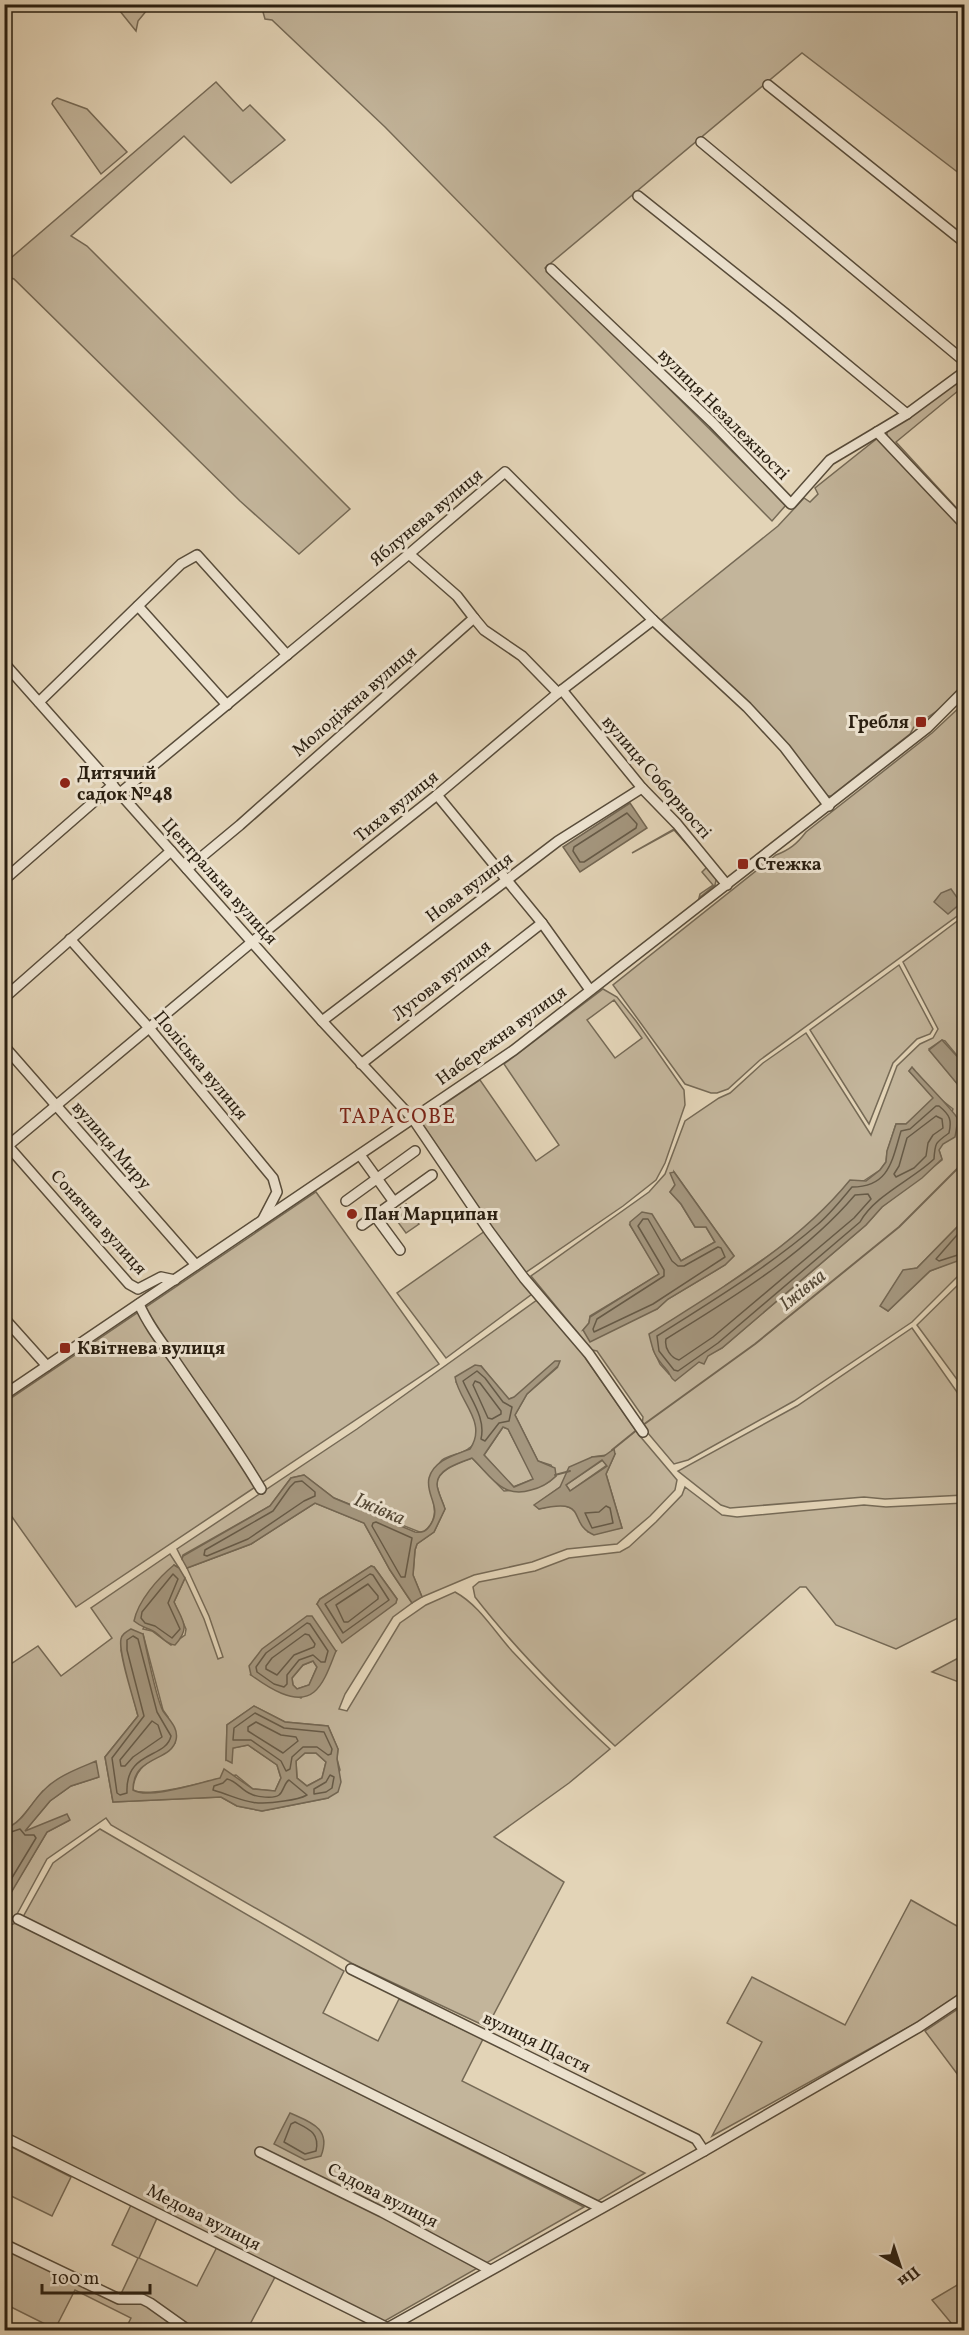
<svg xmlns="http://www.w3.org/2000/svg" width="969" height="2335" font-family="Vollkorn,serif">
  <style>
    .green { fill: #c3b59b; stroke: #766a56; stroke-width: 1.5; fill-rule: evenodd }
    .water { fill: #a4967e; stroke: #736652; stroke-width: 1.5; fill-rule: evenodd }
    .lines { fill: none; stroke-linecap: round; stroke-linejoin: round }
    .shore { stroke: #665a47; stroke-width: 1.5 }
    .stream { stroke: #736652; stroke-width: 2 }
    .minor-casing { stroke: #584c3a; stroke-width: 12 }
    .minor { stroke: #ede3d0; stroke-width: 9 }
    .poi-dot { fill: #8f2418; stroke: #ede3d0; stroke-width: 2 }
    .labels { text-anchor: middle; stroke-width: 6; stroke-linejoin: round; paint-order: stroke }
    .street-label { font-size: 18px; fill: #291e10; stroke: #ede3d0 }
    .poi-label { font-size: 18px; font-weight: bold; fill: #291e10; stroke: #ede3d0; text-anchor: start }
    .water-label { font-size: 20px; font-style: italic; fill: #544836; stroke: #ede3d0 }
    .quarter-label { font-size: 21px; letter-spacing: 1.5px; fill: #7a1f14; stroke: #ede3d0 }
  </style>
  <rect width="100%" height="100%" fill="#e3d4b7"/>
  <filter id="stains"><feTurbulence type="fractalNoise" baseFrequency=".00333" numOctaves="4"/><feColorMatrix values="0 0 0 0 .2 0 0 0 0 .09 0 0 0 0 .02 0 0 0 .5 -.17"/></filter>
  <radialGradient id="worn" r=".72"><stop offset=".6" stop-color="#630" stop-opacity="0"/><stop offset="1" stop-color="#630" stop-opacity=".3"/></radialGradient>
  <!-- green -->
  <g class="green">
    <path d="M115,5H146L147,10L138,21L136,31Z"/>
    <path d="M261,5H964V177L802,53L545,268L610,330L786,505L772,521L385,127L272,20L265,19Z"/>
    <path d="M216,82L243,111L250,105L285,140L231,183L184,136L71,236L87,246L350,509L299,554L240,501L14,279L5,276V263Z"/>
    <path d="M57,98L87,109L127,152L101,174L52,104L53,101Z"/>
    <path d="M964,376V386L896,442L964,516V521L887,439V431Z"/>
    <path d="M879,437L964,528V683L941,708L914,727L910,734L831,796H825L749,706L661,620L778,526L804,498L810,502L818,494L815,488Z"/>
    <path d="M964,703V911L760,1060L728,1089L717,1093H711L685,1084L613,985L776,855C789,850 797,844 806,832L932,733Z"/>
    <path d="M676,828L717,876L715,885L699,898L700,894L713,885L702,872L707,867L674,830L632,853Z"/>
    <path d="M964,916V1064L945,1041L942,1040L929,1049L964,1092V1220L917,1268L903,1271L881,1306L888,1311L930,1271L964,1257L963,1271L912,1322L794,1401L688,1460L674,1464L642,1426L643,1417L597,1351L592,1350L531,1276L649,1192L665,1174L685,1121L719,1098L730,1093L763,1063L806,1033L871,1135L897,1066L920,1044L933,1038L938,1029L903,962ZM912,1068L938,1097L953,1109L939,1150L942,1160L882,1207L866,1225L722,1348L669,1374L660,1364L653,1349L726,1285L778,1249L813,1221L832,1202L880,1170L886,1162L887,1152L896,1124H906L930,1104L934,1098L909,1071ZM674,1172L734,1256L725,1265L668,1299L657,1309L583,1330L589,1323L590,1316L660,1274L630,1225L664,1234L681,1261L715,1242L706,1227H695L681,1204L670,1192L675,1185Z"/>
    <path d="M899,965L933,1029L930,1034L917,1039L893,1063L869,1124L810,1030Z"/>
    <path d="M603,989L617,997L636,1021L684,1090L685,1105L665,1163L656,1180L623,1206L525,1273L492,1229L423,1125L425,1117L480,1080L536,1161L559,1145L504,1064ZM614,1000L642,1038L615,1058L587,1020Z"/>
    <path d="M316,1192L439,1364L76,1607L5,1507L4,1403Z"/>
    <path d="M406,1204L419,1224L406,1233L392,1214Z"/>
    <path d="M485,1231L532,1294L446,1358L397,1293Z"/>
    <path d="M964,1279V1389L917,1325Z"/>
    <path d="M537,1300L575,1343L639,1435L677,1480L675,1490L650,1516L617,1544L567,1549L532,1562L474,1575L422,1597L413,1575L415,1550L417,1544L434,1532L445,1509C443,1502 437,1491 437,1484C437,1469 461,1463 472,1458L504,1491C524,1489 541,1491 556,1476L551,1465L538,1461L515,1415L527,1394L558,1367L514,1398L508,1399L481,1366L456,1382C464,1397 490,1436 468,1449C461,1454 449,1455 442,1460C436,1465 432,1478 429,1485C434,1503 441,1520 422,1533L334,1498L304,1475L291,1478L270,1506L183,1555L182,1559L177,1549L357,1429ZM615,1454L606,1474L622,1528L588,1532L574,1509L560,1504L539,1509L535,1505L560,1487L592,1457Z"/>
    <path d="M912,1328L964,1402V1495L885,1499L864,1497L730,1508L721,1505L678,1471L797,1406Z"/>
    <path d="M503,1427L508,1429L534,1479L513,1487L484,1455Z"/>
    <path d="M603,1460L607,1465L570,1491L566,1485Z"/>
    <path d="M685,1487L722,1515L737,1517L864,1505L886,1507L964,1503V1615L896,1649L836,1625L806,1587H800L615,1746C565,1699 517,1651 475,1597L473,1587L479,1582L535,1571L569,1558L620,1552L629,1547L656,1522L682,1495Z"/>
    <path d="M315,1503L364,1523L390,1570L412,1603L393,1617L345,1694L339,1709L347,1711L400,1623L426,1605L455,1592C479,1605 494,1631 512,1651C544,1685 576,1718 610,1749L569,1783L494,1837L564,1882L487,2027L353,1964L111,1825L106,1818L47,1859L16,1916L5,1920L4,1903L47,1832L70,1820L24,1832L50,1801L71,1786L99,1777L43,1791L18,1822L11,1827L5,1824V1668L38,1646L61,1676L112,1638L91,1608L170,1554L179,1568L174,1565L143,1629L152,1631L171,1645L185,1635L186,1629L174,1602L185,1578L204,1619L218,1659L223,1657L209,1616L187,1568L251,1544ZM371,1566L374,1567L397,1599L396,1602L317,1604L320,1599ZM143,1634L163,1710L168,1717L175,1743C158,1760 134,1762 133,1790C149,1799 214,1779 236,1775L253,1789L275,1791L281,1778L277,1765L248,1745L233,1748L226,1759L227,1725L254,1706L285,1722L328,1726L338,1749L337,1759L340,1770L328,1798L262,1811L237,1806L221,1797L113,1802L105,1757L138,1716L121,1650ZM336,1651L301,1698L251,1675Z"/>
    <path d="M964,1655V1684L932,1672Z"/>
    <path d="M313,1661L317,1667L309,1685L297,1689L293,1685L292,1678L303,1665Z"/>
    <path d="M305,1753H316L326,1762L322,1778L307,1786L297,1778L296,1761Z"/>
    <path d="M100,1829L344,1971L323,2013L378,2041L399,1999L483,2039L462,2081L645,2173L596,2202L23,1917L53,1863Z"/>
    <path d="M911,1900L964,1930V1991L916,2023L712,2136L762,2042L727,2023L752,1977L845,2025Z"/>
    <path d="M19,1922L584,2207L383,2322L5,2133L4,1927Z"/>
    <path d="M964,2005V2083L925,2031Z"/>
    <path d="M4,2143L71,2177L52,2216L5,2193Z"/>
    <path d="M131,2205L157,2218L139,2258L197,2286L217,2247L275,2277L247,2330H193L151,2300L120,2296L138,2258L112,2245Z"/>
    <path d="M4,2246L118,2302H141L185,2330H125L131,2318L75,2290L55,2329L5,2304Z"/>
    <path d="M964,2281V2330H957L932,2300Z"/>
  </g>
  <!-- water -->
  <g class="water">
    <path d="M630,803L647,828L580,872L563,847Z"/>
    <path d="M951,889L961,903L948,914L934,902L941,893Z"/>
    <path d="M942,1040L964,1064V1092L929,1050Z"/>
    <path d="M912,1067C918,1075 956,1113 957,1118C958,1123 956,1131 955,1137L943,1144L939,1150L942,1159L922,1178L882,1207L866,1225L722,1348L708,1356L704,1364L699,1362L675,1381C669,1377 671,1374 666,1369C654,1356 653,1351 649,1334C720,1289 796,1246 850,1180L866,1181L880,1170L886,1162L887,1151L896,1124H906L933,1098L909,1071Z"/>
    <path d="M674,1172L734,1256L725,1265L668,1299L657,1309L590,1342L583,1330L589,1323L590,1317L659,1274L630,1225V1222L642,1212L652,1214L681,1261L715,1242L706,1227H695L681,1204L670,1192L675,1185L670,1173Z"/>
    <path d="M964,1220L963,1259L930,1271L888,1311L880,1306L903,1270L917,1268Z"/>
    <path d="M555,1361H560L558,1366L527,1394L515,1415L538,1461L555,1468L556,1476C548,1484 540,1488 531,1490C502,1499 491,1476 472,1458C461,1462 437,1469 437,1484C437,1491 443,1502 445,1509L434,1532L417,1544L415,1550L413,1575L422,1597L412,1603L390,1570L364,1523L315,1503L251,1544L187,1568L182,1559L183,1556L270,1506L291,1478L304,1475L334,1498L415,1532C423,1533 427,1531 431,1524C442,1507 425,1495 429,1478C434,1460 455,1455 470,1449C488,1422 459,1402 455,1377L475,1365L481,1366L509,1399L514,1397ZM503,1427L508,1429L533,1479L514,1487L484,1455Z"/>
    <path d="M614,1449L615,1454L606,1474L622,1528L594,1535C566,1523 591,1497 539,1509L534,1505L560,1487L569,1467L592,1457L604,1456ZM602,1460L607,1466L570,1491L566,1485Z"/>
    <path d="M174,1565L179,1568L185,1578L174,1602C183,1622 191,1627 175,1645C165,1644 161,1635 153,1631C145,1627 141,1627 134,1621C138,1601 158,1578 174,1565Z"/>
    <path d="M371,1566L374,1567L397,1599L396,1603L342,1643L317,1604L320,1599Z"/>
    <path d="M307,1616H312L336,1651C331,1663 325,1683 314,1692C296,1707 266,1686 251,1675L249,1666L262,1649ZM313,1661L317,1667L309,1685L297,1689L293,1685L292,1678L303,1665Z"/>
    <path d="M131,1629L143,1634C147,1651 156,1699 163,1711C169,1720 179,1728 176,1740C171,1762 133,1755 133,1790C149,1800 201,1782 220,1778L224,1769L253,1789L275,1791L281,1778L277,1765L248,1745L233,1748L232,1763L226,1760L227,1725L254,1706L285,1722L328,1726L338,1749L337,1759L341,1782L338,1792L328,1798L262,1811L237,1806L221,1797L113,1802L105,1757L138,1716C134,1700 118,1653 121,1639C122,1634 126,1632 131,1629ZM305,1753H316L326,1762L322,1778L307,1786L297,1778L296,1761Z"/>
    <path d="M96,1761L99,1777L71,1786L50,1801L25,1831L67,1814L70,1820L47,1832L5,1903V1824L11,1826C25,1818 31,1803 43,1791C57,1776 77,1769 96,1761Z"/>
    <path d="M290,2113C310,2122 332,2128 321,2156L305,2160L274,2144Z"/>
  </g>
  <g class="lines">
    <!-- shore -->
    <g class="shore">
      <path d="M627,813L637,824L636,828L584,862H580L573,851L574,847Z"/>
      <path d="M936,1106H939C950,1115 952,1120 949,1133C935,1143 935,1143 934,1159C912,1180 875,1195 860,1222L718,1343L678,1371L674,1370L659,1351L657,1336C712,1301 768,1267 817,1225C830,1214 841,1200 852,1187C889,1187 892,1161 901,1131L910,1129Z"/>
      <path d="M936,1116L942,1119L943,1128L933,1135L928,1143L926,1156L914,1168L896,1177L894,1174L899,1166L907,1138Z"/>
      <path d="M868,1194L871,1199L854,1218L713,1337L679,1360C671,1358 664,1348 666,1339C733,1297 803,1256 855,1195Z"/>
      <path d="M643,1219H648L672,1261L678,1266H684L718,1247L721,1248L725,1257L653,1304L594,1332L593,1329L597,1319L664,1276V1270L638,1226Z"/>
      <path d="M964,1227L936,1259L939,1261L964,1253"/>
      <path d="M477,1371L485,1378L503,1402L512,1407L509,1421L499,1423L485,1441L481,1439C486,1418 471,1400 463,1381Z"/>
      <path d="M475,1381L480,1383L501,1411V1414L492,1419L488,1418L473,1385Z"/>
      <path d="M302,1481L315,1492V1496L304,1501L248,1539L207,1556L204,1555L205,1550L273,1511L290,1487L295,1482Z"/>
      <path d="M606,1506L610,1508L613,1523L592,1528L585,1513L599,1512Z"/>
      <path d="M376,1522L412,1538L405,1577H401L372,1526L373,1523Z"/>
      <path d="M173,1574L178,1579L168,1603L180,1629L172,1638L155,1626L145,1623L141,1618L142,1612Z"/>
      <path d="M370,1574L373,1575L389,1600L343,1633L325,1604Z"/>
      <path d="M368,1584L378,1596V1599L348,1622H344L336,1605Z"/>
      <path d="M307,1623L310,1624L328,1651L325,1662H321L313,1655L299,1660L287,1675V1684L284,1687L274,1684L257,1672L256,1667L266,1653Z"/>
      <path d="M305,1634L309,1635L315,1644L314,1647L294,1655L277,1675L266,1669V1666L272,1658Z"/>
      <path d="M133,1636L138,1639L157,1712L171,1736C166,1759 125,1750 127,1793L120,1795L117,1793L112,1758L144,1716L127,1650V1640Z"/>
      <path d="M255,1713L284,1728L324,1732L332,1749L331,1754L328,1755L317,1747H303L292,1757L290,1769L286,1771L281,1761L251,1740H233L234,1728Z"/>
      <path d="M152,1721L158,1725L162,1737L133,1757L125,1766H121L120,1760Z"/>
      <path d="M256,1722L281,1735L296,1737L298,1741L283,1753L248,1731V1727Z"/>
      <path d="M330,1775L334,1777L332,1788L326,1792L314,1794V1789L326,1782Z"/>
      <path d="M227,1779C237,1781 242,1791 251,1794C256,1797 274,1799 279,1795C284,1791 284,1783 289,1780L307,1795C300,1799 292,1800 284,1801C249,1807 243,1799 213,1790L214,1786L223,1783Z"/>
      <path d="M4,1830L11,1832L20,1829L25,1835H34L36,1838L4,1891"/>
      <path d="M295,2122C309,2129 320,2133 316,2151L305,2154L284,2142L291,2124Z"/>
    </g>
    <!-- stream -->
    <g class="stream">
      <path d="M643,1425L755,1344L899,1227L959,1167L964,1157"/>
      <path d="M612,1450L638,1429"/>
      <path d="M555,1475L570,1471"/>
    </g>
    <!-- minor casing -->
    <g class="minor-casing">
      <g id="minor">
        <path d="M768,85L964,242"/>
        <path d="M701,142L964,361"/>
        <path d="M638,196L786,314L907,414"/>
        <path d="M551,269L713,423L791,504L830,460L877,432L964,524"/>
        <path d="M877,432L907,414L964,372"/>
        <path d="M138,606L227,705"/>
        <path d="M474,618L484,630L522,656L558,693"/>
        <path d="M4,663L322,1021L413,1119L489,1231L524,1278L589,1354L643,1432"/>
        <path d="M562,690L642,788L677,824L727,885"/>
        <path d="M39,702L181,564L197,555L287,655"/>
        <path d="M120,793L409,554L505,472L653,620L747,707L785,748L829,806"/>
        <path d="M437,795L542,923L590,990"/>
        <path d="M187,869L240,825L474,618L457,596L409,554"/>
        <path d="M4,880L113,785"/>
        <path d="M70,939L150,1029L273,1178L277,1192L263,1219"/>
        <path d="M4,998L171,851"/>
        <path d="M322,1021L558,841L642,788"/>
        <path d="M4,1046L196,1265"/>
        <path d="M361,1064L542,923"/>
        <path d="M8,1146L129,1284L138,1289L161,1277L175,1280"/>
        <path d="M4,1149L252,942L437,795L558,693L653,620"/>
        <path d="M360,1155L394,1202"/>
        <path d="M346,1201L415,1151"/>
        <path d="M375,1216L400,1250"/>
        <path d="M362,1225L432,1175"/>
        <path d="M139,1304C148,1325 163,1344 176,1362C205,1405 235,1445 261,1489"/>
        <path d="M4,1318L47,1366"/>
        <path d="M4,1395L514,1050L927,728L964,691"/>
        <path d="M18,1919L601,2208"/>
        <path d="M351,1969L696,2139L704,2151"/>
        <path d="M4,2137L388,2328"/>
        <path d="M260,2152L382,2212L490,2270"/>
        <path d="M4,2244L119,2299H142L150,2303L188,2330"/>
        <path d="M384,2330L704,2151L919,2027L964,1997"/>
      </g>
    </g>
    <!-- minor -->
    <use href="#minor" class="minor"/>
  </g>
  <!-- markers -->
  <g class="poi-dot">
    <rect x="915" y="716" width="12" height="12" rx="3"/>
    <circle cx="65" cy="783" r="6"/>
    <rect x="737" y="858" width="12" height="12" rx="3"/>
    <circle cx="352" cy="1214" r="6"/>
    <rect x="59" y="1342" width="12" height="12" rx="3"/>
  </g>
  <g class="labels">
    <!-- street labels -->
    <g class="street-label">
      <text transform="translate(724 414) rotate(45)" y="6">вулиця Незалежності</text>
      <text transform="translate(426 517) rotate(-40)" y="6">Яблунева вулиця</text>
      <text transform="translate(354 701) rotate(-41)" y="6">Молодіжна вулиця</text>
      <text transform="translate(657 777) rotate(49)" y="6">вулиця Соборності</text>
      <text transform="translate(396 806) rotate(-39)" y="6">Тиха вулиця</text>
      <text transform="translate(220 881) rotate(48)" y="6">Центральна вулиця</text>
      <text transform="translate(469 887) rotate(-37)" y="6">Нова вулиця</text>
      <text transform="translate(441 980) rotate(-38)" y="6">Лугова вулиця</text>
      <text transform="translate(501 1035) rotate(-36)" y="6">Набережна вулиця</text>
      <text transform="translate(201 1065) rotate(50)" y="6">Поліська вулиця</text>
      <text transform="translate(112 1145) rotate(49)" y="6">вулиця Миру</text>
      <text transform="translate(99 1222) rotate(48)" y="6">Сонячна вулиця</text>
      <text transform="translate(537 2042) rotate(26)" y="6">вулиця Щастя</text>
      <text transform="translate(383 2195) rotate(27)" y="6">Садова вулиця</text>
      <text transform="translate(204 2217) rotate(27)" y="6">Медова вулиця</text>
    </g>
    <!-- poi labels -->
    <g class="poi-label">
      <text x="909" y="728" text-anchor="end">Гребля</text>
      <text x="77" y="779">Дитячий<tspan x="77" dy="21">садок №48</tspan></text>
      <text x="755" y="870">Стежка</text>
      <text x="364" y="1220">Пан Марципан</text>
      <text x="77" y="1354">Квітнева вулиця</text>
    </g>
    <!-- water labels -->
    <g class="water-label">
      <text transform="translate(802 1289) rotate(-39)" y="7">Іжівка</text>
      <text transform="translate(380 1508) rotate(23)" y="7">Іжівка</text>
    </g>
    <!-- quarter labels -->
    <g class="quarter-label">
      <text x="398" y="1123">ТАРАСОВЕ</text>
    </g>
  </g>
  <!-- margin -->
  <rect width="969" height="2335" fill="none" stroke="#e3d4b7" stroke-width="24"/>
  <rect x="6" y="6" width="957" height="2323" fill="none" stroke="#291e10" stroke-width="3"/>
  <rect x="12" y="12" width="945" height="2311" fill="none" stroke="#291e10" stroke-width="1.5"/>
  <!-- north arrow -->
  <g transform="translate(900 2266) rotate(141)" stroke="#ede3d0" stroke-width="4.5" paint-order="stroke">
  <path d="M0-4.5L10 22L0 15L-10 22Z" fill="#291e10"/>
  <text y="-9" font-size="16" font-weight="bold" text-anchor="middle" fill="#291e10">Пн</text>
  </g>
  <!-- scale -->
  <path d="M42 2284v9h108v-9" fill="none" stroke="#291e10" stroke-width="3"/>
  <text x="51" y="2284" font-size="18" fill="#291e10" stroke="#ede3d0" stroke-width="4.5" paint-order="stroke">100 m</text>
  <rect width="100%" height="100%" filter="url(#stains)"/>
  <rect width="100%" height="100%" fill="url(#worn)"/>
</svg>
